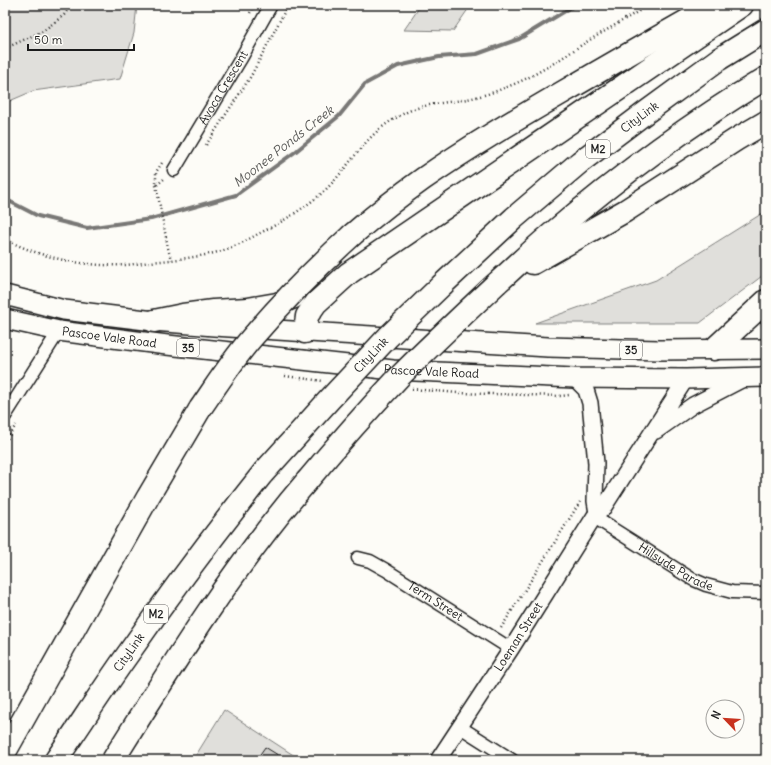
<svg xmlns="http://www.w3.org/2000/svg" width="771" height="765" font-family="Delius,sans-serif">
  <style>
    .green { fill: #e0dfdb; stroke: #7e7e7c }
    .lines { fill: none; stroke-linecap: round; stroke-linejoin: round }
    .stream { stroke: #797876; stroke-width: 4 }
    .building { fill: #cccbc8; stroke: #1c1c1c }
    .minor-casing { stroke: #1c1c1c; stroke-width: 15 }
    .tertiary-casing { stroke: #1c1c1c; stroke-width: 18 }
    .primary-casing { stroke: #1c1c1c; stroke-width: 22 }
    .motorway-casing { stroke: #1c1c1c; stroke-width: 25 }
    .path { stroke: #1c1c1c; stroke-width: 2.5; stroke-dasharray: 1 3; stroke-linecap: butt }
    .minor { stroke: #fdfcf7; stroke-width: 12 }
    .tertiary { stroke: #fdfcf7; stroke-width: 15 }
    .primary { stroke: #fdfcf7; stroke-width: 19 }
    .motorway { stroke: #fdfcf7; stroke-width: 22 }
    .motorway-bridge-casing { stroke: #1c1c1c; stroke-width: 25; stroke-linecap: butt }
    .motorway-bridge { stroke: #fdfcf7; stroke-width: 22 }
    .labels { text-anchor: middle; stroke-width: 3.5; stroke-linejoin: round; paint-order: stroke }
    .shield { fill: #fdfcf7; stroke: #605f5e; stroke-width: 1 }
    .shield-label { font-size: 11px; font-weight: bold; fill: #1c1c1c }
    .street-label { font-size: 12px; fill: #1c1c1c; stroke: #fdfcf7 }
    .water-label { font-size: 13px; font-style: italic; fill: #5a5a58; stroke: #fdfcf7 }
  </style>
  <rect width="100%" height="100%" fill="#fdfcf7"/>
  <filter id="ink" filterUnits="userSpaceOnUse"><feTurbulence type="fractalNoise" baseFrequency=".025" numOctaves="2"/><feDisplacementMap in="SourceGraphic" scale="8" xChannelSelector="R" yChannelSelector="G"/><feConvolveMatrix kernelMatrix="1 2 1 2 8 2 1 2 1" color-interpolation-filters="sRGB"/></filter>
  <g filter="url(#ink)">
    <!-- green -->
    <g class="green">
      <path d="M5,5H137L134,33L120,79L33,91L5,103Z"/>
      <path d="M421,5H471L453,31L404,30Z"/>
      <path d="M766,211V273L700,323H535L656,280Z"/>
      <path d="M224,710L301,760H193Z"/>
    </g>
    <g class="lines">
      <!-- stream -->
      <path class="stream" d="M5,199L38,216L87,228L151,219L236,195L295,152L339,116L365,84L398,66L439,57L477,54L519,39L575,5"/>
    </g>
    <!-- building -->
    <path class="building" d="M265,747L286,760H256Z"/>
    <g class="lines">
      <!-- minor casing -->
      <g class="minor-casing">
        <g id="minor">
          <path id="s1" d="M174,170L240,60L271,5"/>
          <path d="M5,416L59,331"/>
          <path id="s2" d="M594,517L692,579L706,585L732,592L766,593"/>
          <path id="s3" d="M358,558L370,561L386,570L511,649"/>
          <path d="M460,727L512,760"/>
        </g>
      </g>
      <!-- tertiary casing -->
      <g class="tertiary-casing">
        <g id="tertiary">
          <path d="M574,378L586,390L590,403L596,463L595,501L597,513"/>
          <path d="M656,431L693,405L745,378"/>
          <path id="s4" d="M438,760L511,649L594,517L597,513L602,510L686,379"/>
        </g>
      </g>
      <!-- primary casing -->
      <g class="primary-casing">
        <g id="primary">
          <path d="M5,295L64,310L154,321L214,326L548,347L659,350L766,349"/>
          <path id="s5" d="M5,319L59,331L167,345L393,370L574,378L686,379L766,377"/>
        </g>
      </g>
      <!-- motorway casing -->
      <g class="motorway-casing">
        <g id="motorway">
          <path d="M352,235C375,215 399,196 423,179C469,147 517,119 565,91C615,62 665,33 715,5"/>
          <path d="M533,263L625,211L737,139L766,122"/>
          <path d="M497,283C514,268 531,251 549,236C617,178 689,124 766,78"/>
          <path id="s6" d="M443,284L514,218L580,162L645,113L719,59L766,30"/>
          <path d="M154,321L183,315L213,311L248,309L277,304L294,297"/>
          <path d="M305,332L307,316L316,303L349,273L742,5"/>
          <path d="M714,349L766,301"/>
          <path d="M5,752L148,497L200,409"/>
          <path id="s7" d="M56,760C80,725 103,689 128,654C171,592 216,532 263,473"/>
          <path d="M113,760C173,664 233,567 307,481"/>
        </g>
      </g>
      <!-- path -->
      <g class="path">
        <path d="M250,13L254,5"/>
        <path d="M5,48H6L43,31L64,15L71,5"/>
        <path d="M206,145L251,76L288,5"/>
        <path d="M162,163L156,172V185L168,248L171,260"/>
        <path d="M157,185L165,178"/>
        <path d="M5,239C41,258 84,267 125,265C137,264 149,262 161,261C180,259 199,257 218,252C232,248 246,241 258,234C281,223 303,209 322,193C348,170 364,135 396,118C400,116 404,113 409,111C430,102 454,103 476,97C485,95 495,92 504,88C532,78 558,61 583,44C605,31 627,18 649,5"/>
        <path d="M285,376L323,381"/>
        <path d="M412,389L458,393L561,396L569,395"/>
        <path d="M5,442L16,425"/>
        <path d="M501,628L580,502"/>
      </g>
      <!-- minor -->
      <use href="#minor" class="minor"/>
      <!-- tertiary -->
      <use href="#tertiary" class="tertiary"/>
      <!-- primary -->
      <use href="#primary" class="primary"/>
      <!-- motorway -->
      <use href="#motorway" class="motorway"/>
      <!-- motorway-bridge casing -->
      <g class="motorway-bridge-casing">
        <g id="motorway-bridge">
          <path d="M200,409C218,383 235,356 256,333C286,298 318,266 352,235"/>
          <path id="s8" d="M263,473L329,400L388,337L443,284"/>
          <path d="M307,481C337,445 368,410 400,376C432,344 464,314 497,283"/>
        </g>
      </g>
      <!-- motorway-bridge -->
      <use href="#motorway-bridge" class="motorway-bridge"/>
    </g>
  </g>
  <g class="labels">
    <!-- shield labels -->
    <g class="shield">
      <rect x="586" y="140" width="24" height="18" rx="3"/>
      <rect x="177" y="339" width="22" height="18" rx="3"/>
      <rect x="620" y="341" width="22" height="18" rx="3"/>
      <rect x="144" y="605" width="24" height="18" rx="3"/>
    </g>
    <g class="shield-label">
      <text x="598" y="153">M2</text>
      <text x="188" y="352">35</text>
      <text x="631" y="354">35</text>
      <text x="156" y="618">M2</text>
    </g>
    <!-- street labels -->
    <g class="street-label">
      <text dy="4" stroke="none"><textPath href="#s1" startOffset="96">Avoca Crescent</textPath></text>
      <text dy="4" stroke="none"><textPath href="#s6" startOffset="258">CityLink</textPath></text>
      <text dy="4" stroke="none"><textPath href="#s5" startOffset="106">Pascoe Vale Road</textPath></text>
      <text dy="4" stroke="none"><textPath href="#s8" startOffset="160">CityLink</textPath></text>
      <text dy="4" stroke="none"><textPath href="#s5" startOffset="430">Pascoe Vale Road</textPath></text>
      <text dy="4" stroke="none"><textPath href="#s2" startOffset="96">Hillsyde Parade</textPath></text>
      <text dy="4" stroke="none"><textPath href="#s3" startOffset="89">Term Street</textPath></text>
      <text dy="4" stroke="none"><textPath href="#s4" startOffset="147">Loeman Street</textPath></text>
      <text dy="4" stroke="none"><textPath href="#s7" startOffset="130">CityLink</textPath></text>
    </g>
    <!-- water labels -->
    <g class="water-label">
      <text transform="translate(283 146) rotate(-38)" y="5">Moonee Ponds Creek</text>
    </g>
  </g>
  <!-- margin -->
  <rect width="771" height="765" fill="none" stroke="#fdfcf7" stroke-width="20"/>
  <rect x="10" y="10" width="751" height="745" fill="none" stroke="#1c1c1c" stroke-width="1.5" filter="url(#ink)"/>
  <!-- north arrow -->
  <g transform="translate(725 719) rotate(295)"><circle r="19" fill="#fdfcf7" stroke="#a3a29f"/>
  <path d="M0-3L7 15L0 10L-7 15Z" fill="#c8321e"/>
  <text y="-6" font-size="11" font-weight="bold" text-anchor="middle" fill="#1c1c1c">N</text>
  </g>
  <!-- scale -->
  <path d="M28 44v6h106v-6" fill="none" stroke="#1c1c1c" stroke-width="2"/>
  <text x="34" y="44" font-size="12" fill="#1c1c1c" stroke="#fdfcf7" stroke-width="3" paint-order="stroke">50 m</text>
</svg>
